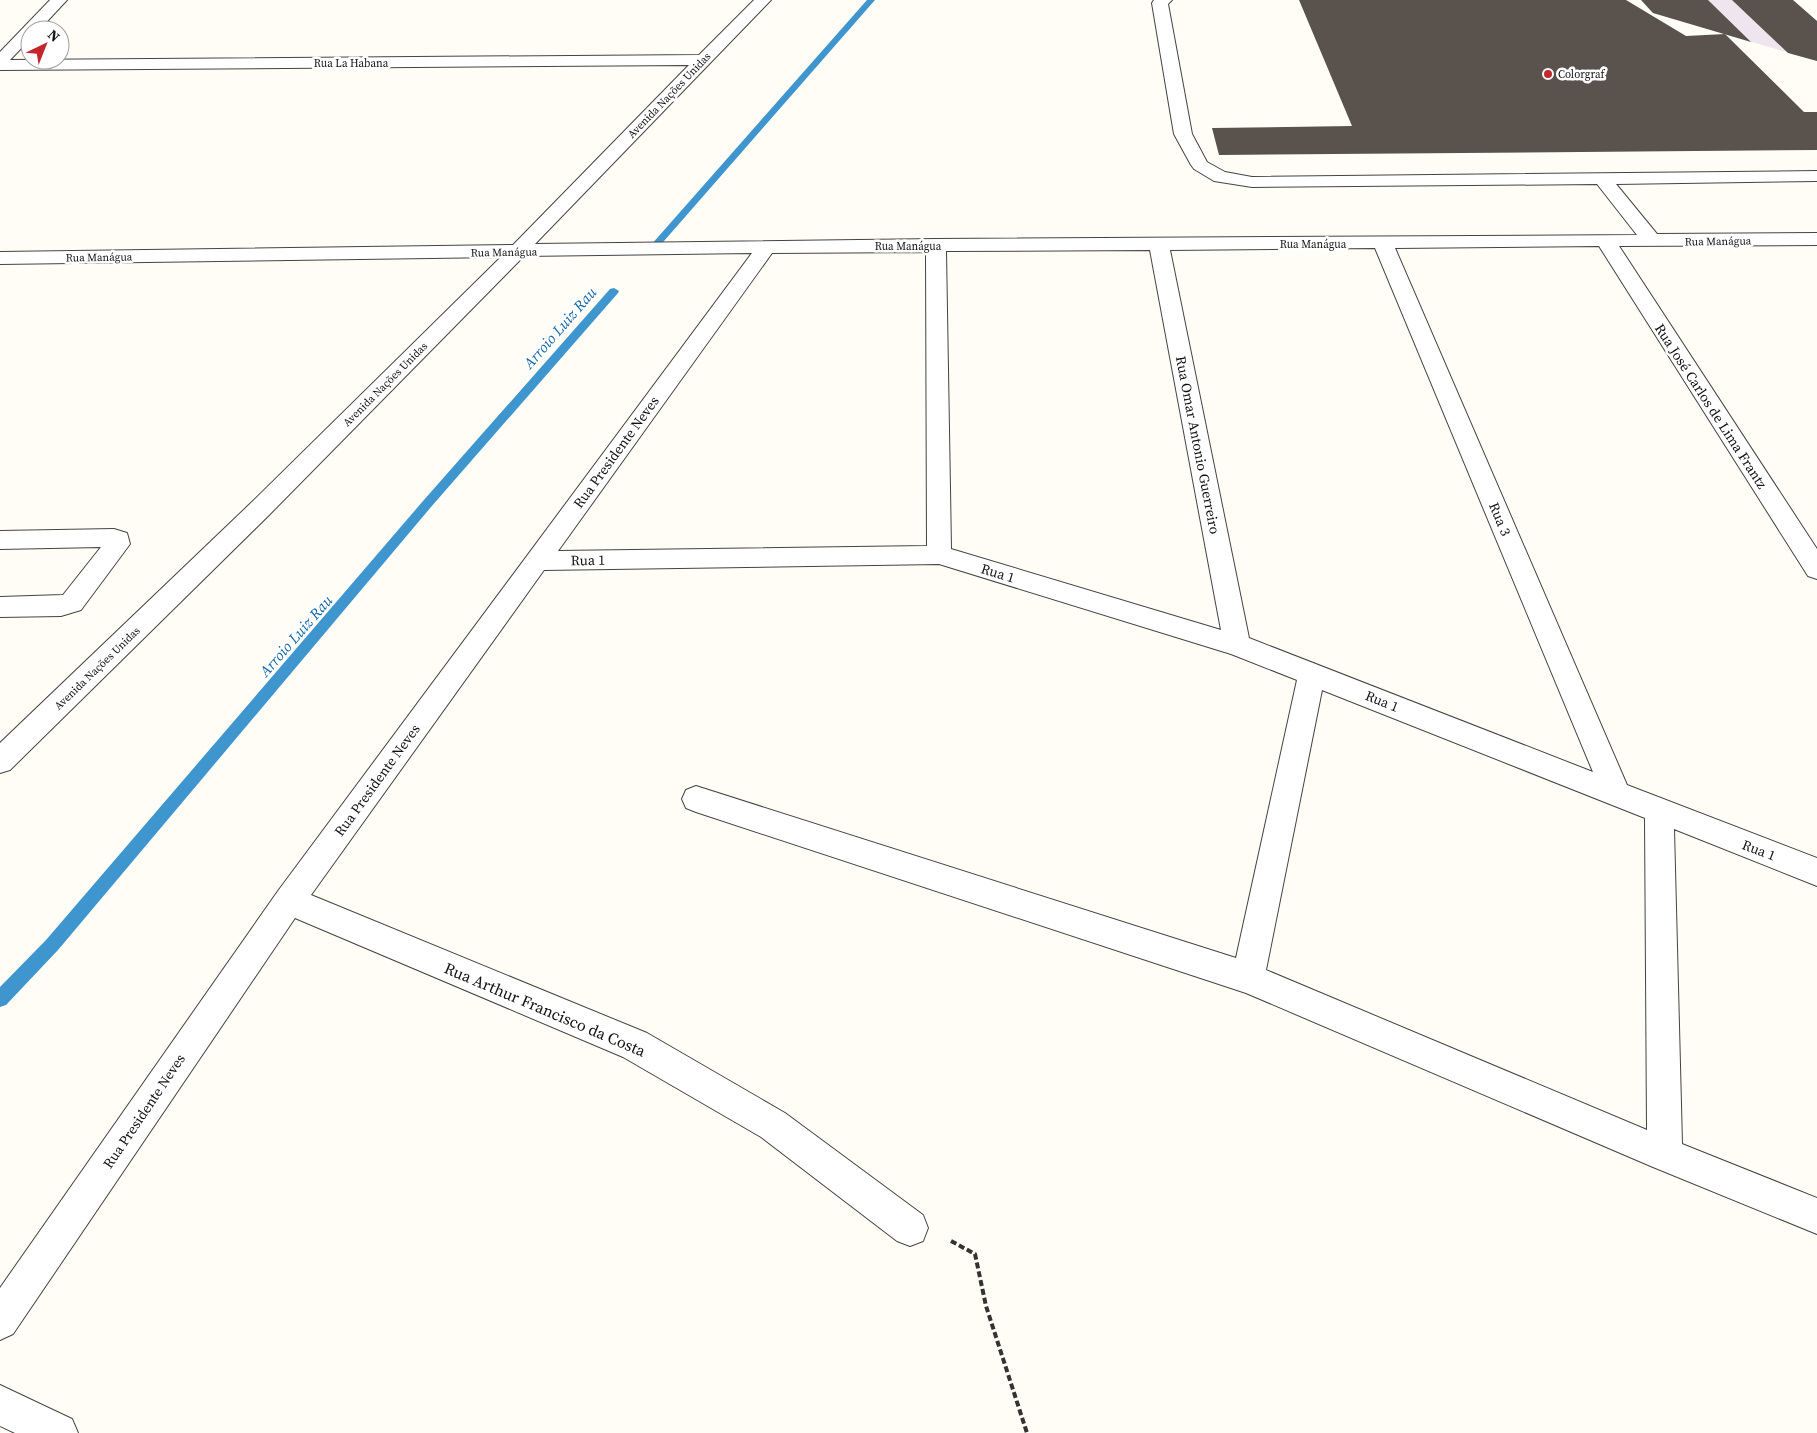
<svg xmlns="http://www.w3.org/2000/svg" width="1817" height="1433" font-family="'Source Serif 4',serif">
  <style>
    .industrial { fill: #eee6ef }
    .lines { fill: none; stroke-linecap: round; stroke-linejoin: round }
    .stream { fill: #3f96cf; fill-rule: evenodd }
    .building { fill: #5a524d }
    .minor-casing { stroke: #444; stroke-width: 2 }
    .path { stroke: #333; stroke-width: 4; stroke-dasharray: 6 3; stroke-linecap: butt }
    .minor { fill: #fff; fill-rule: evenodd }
    .poi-dot { fill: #c4262e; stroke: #fff; stroke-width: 2 }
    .labels { text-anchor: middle; stroke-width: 5; stroke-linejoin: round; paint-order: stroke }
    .far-street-label { font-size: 11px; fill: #111; stroke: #fff }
    .far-poi-label { font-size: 11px; fill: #111; stroke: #fff; text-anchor: start }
    .street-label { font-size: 14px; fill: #111; stroke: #fff }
    .water-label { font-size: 15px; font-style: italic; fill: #1768a6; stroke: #fff }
    .near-street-label { font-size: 16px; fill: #111; stroke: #fff }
  </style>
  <rect width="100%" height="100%" fill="#fffdf5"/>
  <!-- industrial -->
  <path class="industrial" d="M1641,0H1793L1817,21V61L1653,13Z"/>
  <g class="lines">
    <!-- stream -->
    <g class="stream">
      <path d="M867,0H875L657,249H651V245Z"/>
      <path d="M614,288L619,291L618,293L431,507L58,950L6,1005L0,1007V987L46,940L423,501L610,289Z"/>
    </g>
  </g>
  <!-- building -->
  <g class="building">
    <path d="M1299,0H1626L1686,36L1725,34L1804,112H1817V150L1219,155L1212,128L1352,126Z"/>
    <path d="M1641,0H1708L1751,42L1653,13Z"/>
    <path d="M1732,0H1793L1817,21V61L1788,53Z"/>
  </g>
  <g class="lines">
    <!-- minor casing -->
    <g class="minor-casing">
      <g id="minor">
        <path d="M50,0H67L39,30H30V39L10,60L699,55L754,0H771L535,244L936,239L1637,235L1597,184L1252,187L1214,181L1194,169L1191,165L1174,134L1152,3L1154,0H1172L1168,4L1192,134L1207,162L1225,172L1252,177L1817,171V181L1616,184L1657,234L1817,233V245L1619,246L1817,549V579L1808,576L1599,246L1395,248L1627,785L1817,858V886L1674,829L1682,1144L1817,1198V1234L1653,1167L1246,993L696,812L686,808L682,799L686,790L696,786L1236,958L1297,680L1231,654L939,564L544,570L311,895L647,1033L785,1113L923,1215L928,1228L923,1241L910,1246L897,1241L761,1137L623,1057L295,918L13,1334L0,1340V1288L278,891L752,253L524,256L269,515L10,770L0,773V743L252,502L501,257L0,264V252L513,245L689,65L0,70V52ZM1375,248L1593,772L1249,638L1170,250ZM1150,250L1221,630L951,549L946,251ZM926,252L927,546L558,551L772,253ZM1322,690L1645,818L1647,1130L1266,970Z"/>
        <path d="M114,529L127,533L130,544L81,610L61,616L0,617V597L63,595L101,547L0,549V531Z"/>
        <path d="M0,1385L72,1419L78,1433H15L0,1426Z"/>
      </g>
    </g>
    <!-- path -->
    <path class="path" d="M951,1241L975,1254L986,1306L1027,1433"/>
    <!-- minor -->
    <use href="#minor" class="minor"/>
  </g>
  <!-- markers -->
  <circle class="poi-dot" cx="1548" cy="74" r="5"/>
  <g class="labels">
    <!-- far-street labels -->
    <g class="far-street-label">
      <text x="351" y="67">Rua La Habana</text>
      <text transform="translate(669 95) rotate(-46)" y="4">Avenida Nações Unidas</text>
      <text transform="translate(1718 241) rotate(-1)" y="4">Rua Manágua</text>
      <text x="1313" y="248">Rua Manágua</text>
      <text x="908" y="250">Rua Manágua</text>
      <text transform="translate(504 252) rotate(-1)" y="4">Rua Manágua</text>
      <text transform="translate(99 257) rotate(-1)" y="4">Rua Manágua</text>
      <text transform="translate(385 384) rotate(-45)" y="4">Avenida Nações Unidas</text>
      <text transform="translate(97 668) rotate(-44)" y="4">Avenida Nações Unidas</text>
    </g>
    <!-- far-poi labels -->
    <g class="far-poi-label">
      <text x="1558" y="78">Colorgraf</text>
    </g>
    <!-- street labels -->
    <g class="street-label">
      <text transform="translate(1711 406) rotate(57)" y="5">Rua José Carlos de Lima Frantz</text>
      <text transform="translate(1198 445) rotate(79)" y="5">Rua Omar Antonio Guerreiro</text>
      <text transform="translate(616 452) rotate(-54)" y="5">Rua Presidente Neves</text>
      <text transform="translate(1500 519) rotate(67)" y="5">Rua 3</text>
      <text transform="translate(588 560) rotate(-1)" y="5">Rua 1</text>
      <text transform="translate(998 573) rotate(17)" y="5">Rua 1</text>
      <text transform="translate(1382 701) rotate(22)" y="5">Rua 1</text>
      <text transform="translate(377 780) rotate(-54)" y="5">Rua Presidente Neves</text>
      <text transform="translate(1759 850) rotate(21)" y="5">Rua 1</text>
      <text transform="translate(144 1111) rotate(-56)" y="5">Rua Presidente Neves</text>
    </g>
    <!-- water labels -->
    <g class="water-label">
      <text transform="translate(560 328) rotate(-49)" y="5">Arroio Luiz Rau</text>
      <text transform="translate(296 636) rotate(-49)" y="5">Arroio Luiz Rau</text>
    </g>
    <!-- near-street labels -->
    <g class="near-street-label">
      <text transform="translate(545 1009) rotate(23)" y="6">Rua Arthur Francisco da Costa</text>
    </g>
  </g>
  <!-- north arrow -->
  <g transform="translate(45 45) rotate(43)"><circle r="24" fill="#ffffff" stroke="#a0a0a0"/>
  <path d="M0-4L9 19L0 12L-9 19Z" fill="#c4262e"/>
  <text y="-8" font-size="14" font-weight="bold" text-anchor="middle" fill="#111111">N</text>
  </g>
</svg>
